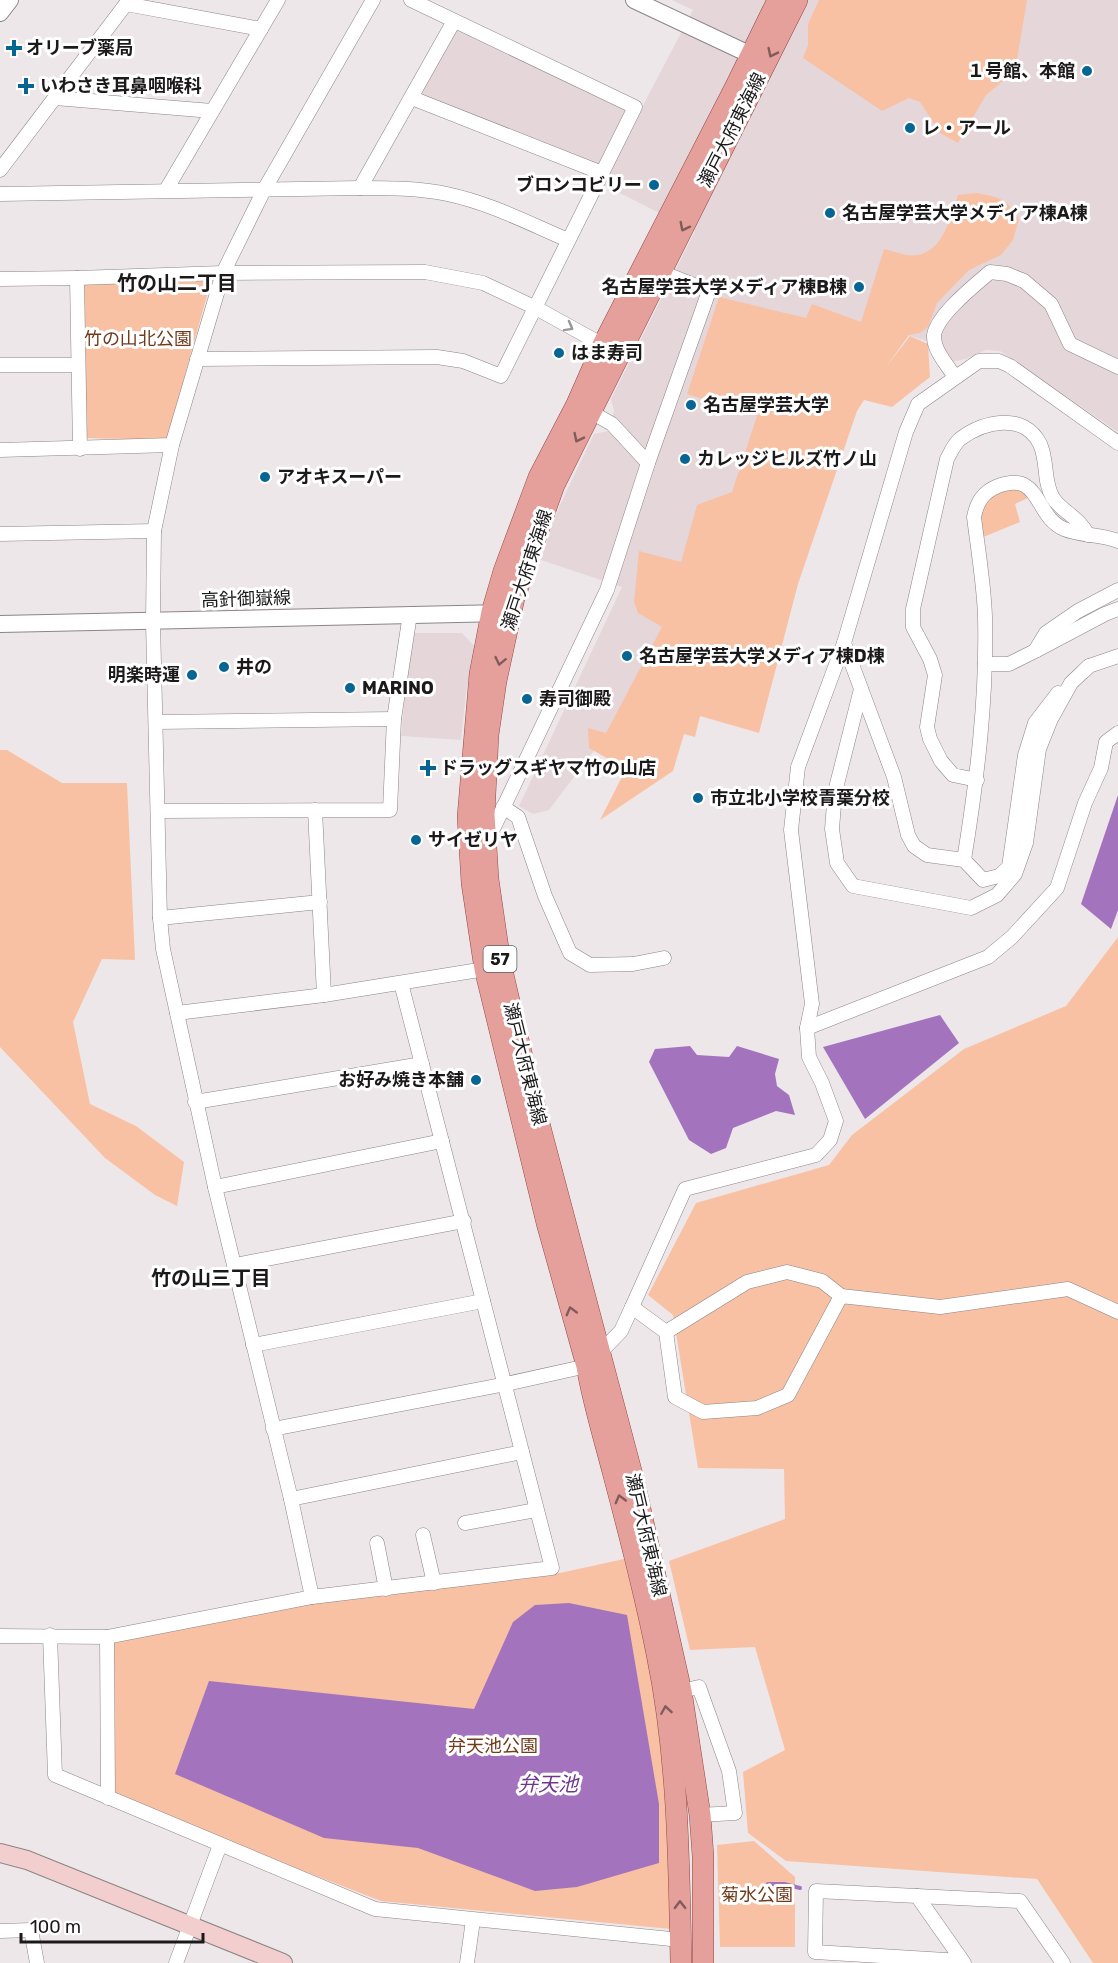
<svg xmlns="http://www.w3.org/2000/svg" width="1118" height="1963" font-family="Rubik,'Noto Sans JP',sans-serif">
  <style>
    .built { fill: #e5d6da }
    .green { fill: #f8c1a3 }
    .water { fill: #a374bd }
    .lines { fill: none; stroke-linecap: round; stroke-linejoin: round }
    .stream { stroke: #a374bd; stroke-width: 4 }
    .minor-casing { stroke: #8b8587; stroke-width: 15 }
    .tertiary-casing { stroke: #8b8587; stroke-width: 18 }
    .secondary-casing { stroke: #8b8587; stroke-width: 20 }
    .primary-casing { stroke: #934743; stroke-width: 22 }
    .minor { stroke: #fff; stroke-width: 14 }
    .tertiary { stroke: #fff; stroke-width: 16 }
    .secondary { stroke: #f2cfce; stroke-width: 18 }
    .primary { stroke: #e5a09c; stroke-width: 21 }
    .oneway { stroke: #805c5a }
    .oneway2 { stroke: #989898 }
    .poi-dot { fill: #076594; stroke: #fff; stroke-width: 2 }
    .labels { text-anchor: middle; stroke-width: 6; stroke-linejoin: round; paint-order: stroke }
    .shield { fill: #fff; stroke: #5f5e5e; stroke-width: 1.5 }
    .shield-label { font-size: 16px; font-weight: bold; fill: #1b1919 }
    .poi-label { font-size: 18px; font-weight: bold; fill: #1b1919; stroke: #fff; text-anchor: start }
    .street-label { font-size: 18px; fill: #1b1919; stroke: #fff }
    .park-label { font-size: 18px; fill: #713b1b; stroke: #fff }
    .neighbourhood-label { font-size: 20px; font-weight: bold; fill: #1b1919; stroke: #fff }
    .water-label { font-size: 20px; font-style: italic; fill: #70368e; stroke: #fff }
  </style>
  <rect width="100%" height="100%" fill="#eee7e9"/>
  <!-- built -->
  <g class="built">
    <path d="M672,0H1118V432L1000,351L986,350L965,359L952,362L929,342L874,324L738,497L630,703L549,810L533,814L519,806L622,587L541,560L552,523L568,488L594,434L608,431L614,411L611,399L695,231L602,184L596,165L423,96L421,91L456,31L461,30L639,113L693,10Z"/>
    <path d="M415,633H462L475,647L466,693L461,740L401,736L411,637Z"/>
  </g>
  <!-- green -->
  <g class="green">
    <path d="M819,0H1027L1015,71L986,95L958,143L940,133L920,102L909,98L882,111L803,58L808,45V24Z"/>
    <path d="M976,193C1000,197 1007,199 1019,219L1013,240L1001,255L969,270L937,303L928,327L920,333L909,335L886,367L910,336L928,344L930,377L892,407L864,400L857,411L798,584L759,733L700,716L695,737L684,734L673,771L600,820L626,769L589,748L588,728L606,733L662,627L638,613L634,602L639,551L681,562L697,505L732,492L757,416L687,394L719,297L806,318L812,304L861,322L884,249C893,251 907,257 917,255C944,251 950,217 958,195Z"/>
    <path d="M211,281L167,440L86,438L83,284Z"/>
    <path d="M1021,488L1030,497L1015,504L1020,522L981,538L978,518L981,502L992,493Z"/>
    <path d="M0,750H7L62,783H127L135,960L102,959L73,1022L90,1104L136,1126L184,1162L177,1206L155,1195L105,1158L0,1047Z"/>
    <path d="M1118,937V1963H1093L1037,1879L786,1861L748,1833L743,1772L785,1750L755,1647L690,1650L669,1561L785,1519L784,1469L698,1468L673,1315L648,1295L696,1203L829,1165L852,1135L964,1049L1066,1006Z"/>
    <path d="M624,1559L647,1648L669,1806L671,1929L381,1901L108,1795L110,1643L308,1601L560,1573Z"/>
    <path d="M754,1841L795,1877V1947H720L717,1845Z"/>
  </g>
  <!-- water -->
  <g class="water">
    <path d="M1118,795V910L1111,929L1081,904Z"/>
    <path d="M940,1015L959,1043L865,1119L823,1047Z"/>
    <path d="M690,1046L697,1055L729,1057L737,1046L779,1059L775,1074L777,1086L789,1095L795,1115L776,1111L733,1128L726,1148L711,1154L689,1140L649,1062L655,1049Z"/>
    <path d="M569,1603L627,1615L659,1804V1863L577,1887L535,1891L418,1848L324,1838L175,1774L209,1681L474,1709L513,1622L535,1605Z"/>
  </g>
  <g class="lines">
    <!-- stream -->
    <path class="stream" d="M768,1884H784L800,1888"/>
    <!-- minor casing -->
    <g class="minor-casing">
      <g id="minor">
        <path d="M126,4L261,29"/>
        <path d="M55,98L212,111"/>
        <path d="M412,98L602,173"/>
        <path d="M0,170L129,0"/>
        <path d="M360,188L454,21"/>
        <path d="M166,190L278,0"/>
        <path d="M0,194L360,188C389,188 419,188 447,194C490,203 528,223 568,240"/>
        <path d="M77,278L80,449"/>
        <path d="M0,279L77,278L223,273L425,272L483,283L536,308L603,345"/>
        <path d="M197,359L437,357L463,361L501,376L635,107L411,0"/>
        <path d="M0,365H78"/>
        <path d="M955,377C948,366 933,350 934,335C937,315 975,285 990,272L1007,274L1024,281L1051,304L1070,344L1118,367"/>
        <path d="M591,412L612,424L648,463"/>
        <path d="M0,450L172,445"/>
        <path d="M0,534L154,531"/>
        <path d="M844,643L894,777L908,835L914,846L927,855L964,860L983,880L999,876L1009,867L1025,755L1035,723L1058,693"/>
        <path d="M1037,650L1105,614L1118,609"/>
        <path d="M985,664H1009L1035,651L1046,633L1078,611L1118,590"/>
        <path d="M1084,671L1089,666L1118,656"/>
        <path d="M861,689L835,792L832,829L837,863L853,886L971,908L997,895L1015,874L1026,843L1039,749L1051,719L1071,683L1089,666"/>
        <path d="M157,722L394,719"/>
        <path d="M977,780L953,775L941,761L930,739L927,727L935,675L930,659L913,627V609L947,459C951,452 954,444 960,439C984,421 1024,412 1040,444C1048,461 1043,482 1053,498C1062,512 1078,516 1088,535"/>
        <path d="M503,807L518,817L545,896L570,953L590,965L633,964L664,958"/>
        <path d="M315,810L324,995"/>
        <path d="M158,811L390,810L394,719L410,614"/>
        <path d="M485,833L494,827L607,590L648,463L709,291L661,272"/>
        <path d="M964,860C977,780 987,699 985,617C984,584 978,550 974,517C977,502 983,492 998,486C1041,470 1034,516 1064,529C1081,536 1101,534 1118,541"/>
        <path d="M160,918L320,902"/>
        <path d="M177,1013L324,995L485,969"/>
        <path d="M807,1028L988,957L1012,937L1057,888L1085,803L1101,768L1106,742L1118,733"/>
        <path d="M195,1102L422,1064"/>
        <path d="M215,1187L442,1141"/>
        <path d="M235,1265L464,1221"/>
        <path d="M632,1307L685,1189L816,1155L830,1140L836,1121L822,1083L809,1057L807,1028L812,1004L791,830L798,767L844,643L906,432L918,404L979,361H999L1010,366L1118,443"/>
        <path d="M666,1332L747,1282L787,1272L822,1281L841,1296"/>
        <path d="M253,1345L483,1301"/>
        <path d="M273,1429L506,1384L587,1366L621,1331L632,1307L666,1332L675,1397L703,1412L757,1408L788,1395L841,1296L940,1307L1068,1289L1118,1312"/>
        <path d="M291,1499L522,1452"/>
        <path d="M465,1523L536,1510"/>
        <path d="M423,1535L434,1583"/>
        <path d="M377,1543L386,1589"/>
        <path d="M312,1597L291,1499L215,1187L163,949L160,918L153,622L154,531L172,445L223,273L264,190L373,0"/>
        <path d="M50,1635L55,1775L375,1909L681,1940"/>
        <path d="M0,1636L107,1637L312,1597L552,1568L401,983"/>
        <path d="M107,1637L108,1798"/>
        <path d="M681,1691L699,1687L729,1771L735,1813L700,1815"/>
        <path d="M917,1896L964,1963"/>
        <path d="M0,1931L31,1930L37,1963"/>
        <path d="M962,1961L815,1952L816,1891L1020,1901L1063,1963"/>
        <path d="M176,1963L220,1845"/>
        <path d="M467,1963L473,1920"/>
      </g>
    </g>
    <!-- tertiary casing -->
    <g class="tertiary-casing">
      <g id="tertiary">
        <path d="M634,0L751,55"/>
        <path d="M0,13L10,0"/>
        <path d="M0,624L503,613"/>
      </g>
    </g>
    <!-- secondary casing -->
    <g class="secondary-casing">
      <path id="secondary" d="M0,1853L27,1860L283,1963"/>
    </g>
    <!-- primary casing -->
    <g class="primary-casing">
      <g id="primary">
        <path d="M681,1963C679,1859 678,1756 657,1654C645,1593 629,1532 613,1472C604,1437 593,1402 587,1366L547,1223L485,969L472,883L468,817L480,674L492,612L504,571L539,477L577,404L603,345L736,86L778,0"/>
        <path d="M703,1963V1856L700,1815L681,1691L634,1482L528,1082L500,962L488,879L484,815L488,735L496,681L514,598L554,485L797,0"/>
      </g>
    </g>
    <!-- minor -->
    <use href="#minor" class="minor"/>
    <!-- tertiary -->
    <use href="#tertiary" class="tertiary"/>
    <!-- secondary -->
    <use href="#secondary" class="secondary"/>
    <!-- primary -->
    <use href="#primary" class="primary"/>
  </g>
  <!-- one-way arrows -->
  <defs><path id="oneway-chevron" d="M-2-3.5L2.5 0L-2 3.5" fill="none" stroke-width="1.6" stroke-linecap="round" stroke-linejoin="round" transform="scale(1.5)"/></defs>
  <g class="oneway">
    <use href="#oneway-chevron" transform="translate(772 53) rotate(116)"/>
    <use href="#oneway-chevron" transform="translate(684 227) rotate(117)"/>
    <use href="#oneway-chevron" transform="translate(578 438) rotate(116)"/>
    <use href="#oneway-chevron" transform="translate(500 661) rotate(102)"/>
    <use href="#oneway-chevron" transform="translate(571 1311) rotate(-105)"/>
    <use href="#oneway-chevron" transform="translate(620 1499) rotate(-105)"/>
    <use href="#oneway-chevron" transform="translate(666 1710) rotate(-99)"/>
    <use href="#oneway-chevron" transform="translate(680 1905) rotate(-91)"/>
  </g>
  <use class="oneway2" href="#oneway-chevron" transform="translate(569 327) rotate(29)"/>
  <!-- markers -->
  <g class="poi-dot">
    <path d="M11 39h6v6h6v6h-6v6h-6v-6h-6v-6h6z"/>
    <circle cx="1087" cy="71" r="6"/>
    <path d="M23 77h6v6h6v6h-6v6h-6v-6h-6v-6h6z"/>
    <circle cx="910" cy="128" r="6"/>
    <circle cx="654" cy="185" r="6"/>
    <circle cx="830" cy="213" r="6"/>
    <circle cx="859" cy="287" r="6"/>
    <circle cx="559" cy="353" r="6"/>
    <circle cx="691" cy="405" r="6"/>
    <circle cx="685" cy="459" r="6"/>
    <circle cx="265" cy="477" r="6"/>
    <circle cx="627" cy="656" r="6"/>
    <circle cx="224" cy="667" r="6"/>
    <circle cx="192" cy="675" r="6"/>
    <circle cx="350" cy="688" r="6"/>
    <circle cx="527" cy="699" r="6"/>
    <path d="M425 759h6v6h6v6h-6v6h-6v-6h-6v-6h6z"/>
    <circle cx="698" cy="798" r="6"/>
    <circle cx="416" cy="840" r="6"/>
    <circle cx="476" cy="1080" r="6"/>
  </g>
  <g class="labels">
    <!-- shield labels -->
    <rect class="shield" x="483.5" y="946" width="33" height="26" rx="4.5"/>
    <g class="shield-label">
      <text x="500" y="965">57</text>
    </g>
    <!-- poi labels -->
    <g class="poi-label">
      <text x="26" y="54">オリーブ薬局</text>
      <text x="1075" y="77" text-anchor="end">１号館、本館</text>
      <text x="40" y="92">いわさき耳鼻咽喉科</text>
      <text x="922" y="134">レ・アール</text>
      <text x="642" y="191" text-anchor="end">ブロンコビリー</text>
      <text x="842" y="219">名古屋学芸大学メディア棟A棟</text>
      <text x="847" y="293" text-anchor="end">名古屋学芸大学メディア棟B棟</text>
      <text x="571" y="359">はま寿司</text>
      <text x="703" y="411">名古屋学芸大学</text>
      <text x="697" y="465">カレッジヒルズ竹ノ山</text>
      <text x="277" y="483">アオキスーパー</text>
      <text x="639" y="662">名古屋学芸大学メディア棟D棟</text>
      <text x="236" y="673">井の</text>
      <text x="180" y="681" text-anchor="end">明楽時運</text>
      <text x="362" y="694">MARINO</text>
      <text x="539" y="705">寿司御殿</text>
      <text x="440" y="774">ドラッグスギヤマ竹の山店</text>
      <text x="710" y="804">市立北小学校青葉分校</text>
      <text x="428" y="846">サイゼリヤ</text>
      <text x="464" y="1086" text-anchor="end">お好み焼き本舗</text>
    </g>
    <!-- street labels -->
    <g class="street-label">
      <text transform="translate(732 130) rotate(-63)" y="6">瀬戸大府東海線</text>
      <text transform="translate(527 570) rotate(-72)" y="6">瀬戸大府東海線</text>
      <text transform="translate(246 599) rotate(-2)" y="6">高針御嶽線</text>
      <text transform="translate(525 1064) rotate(76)" y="6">瀬戸大府東海線</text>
      <text transform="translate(646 1535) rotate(77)" y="6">瀬戸大府東海線</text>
    </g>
    <!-- park labels -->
    <g class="park-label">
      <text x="138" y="345">竹の山北公園</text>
      <text x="493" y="1752">弁天池公園</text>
      <text x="757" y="1901">菊水公園</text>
    </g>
    <!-- neighbourhood labels -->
    <g class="neighbourhood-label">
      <text x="177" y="290">竹の山二丁目</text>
      <text x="211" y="1285">竹の山三丁目</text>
    </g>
    <!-- water labels -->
    <g class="water-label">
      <text x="548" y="1791">弁天池</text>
    </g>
  </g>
  <!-- scale -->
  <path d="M21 1933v9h182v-9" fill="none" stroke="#1b1919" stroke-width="3"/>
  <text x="30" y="1933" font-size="18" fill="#1b1919" stroke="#ffffff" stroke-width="4.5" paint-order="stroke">100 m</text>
</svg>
